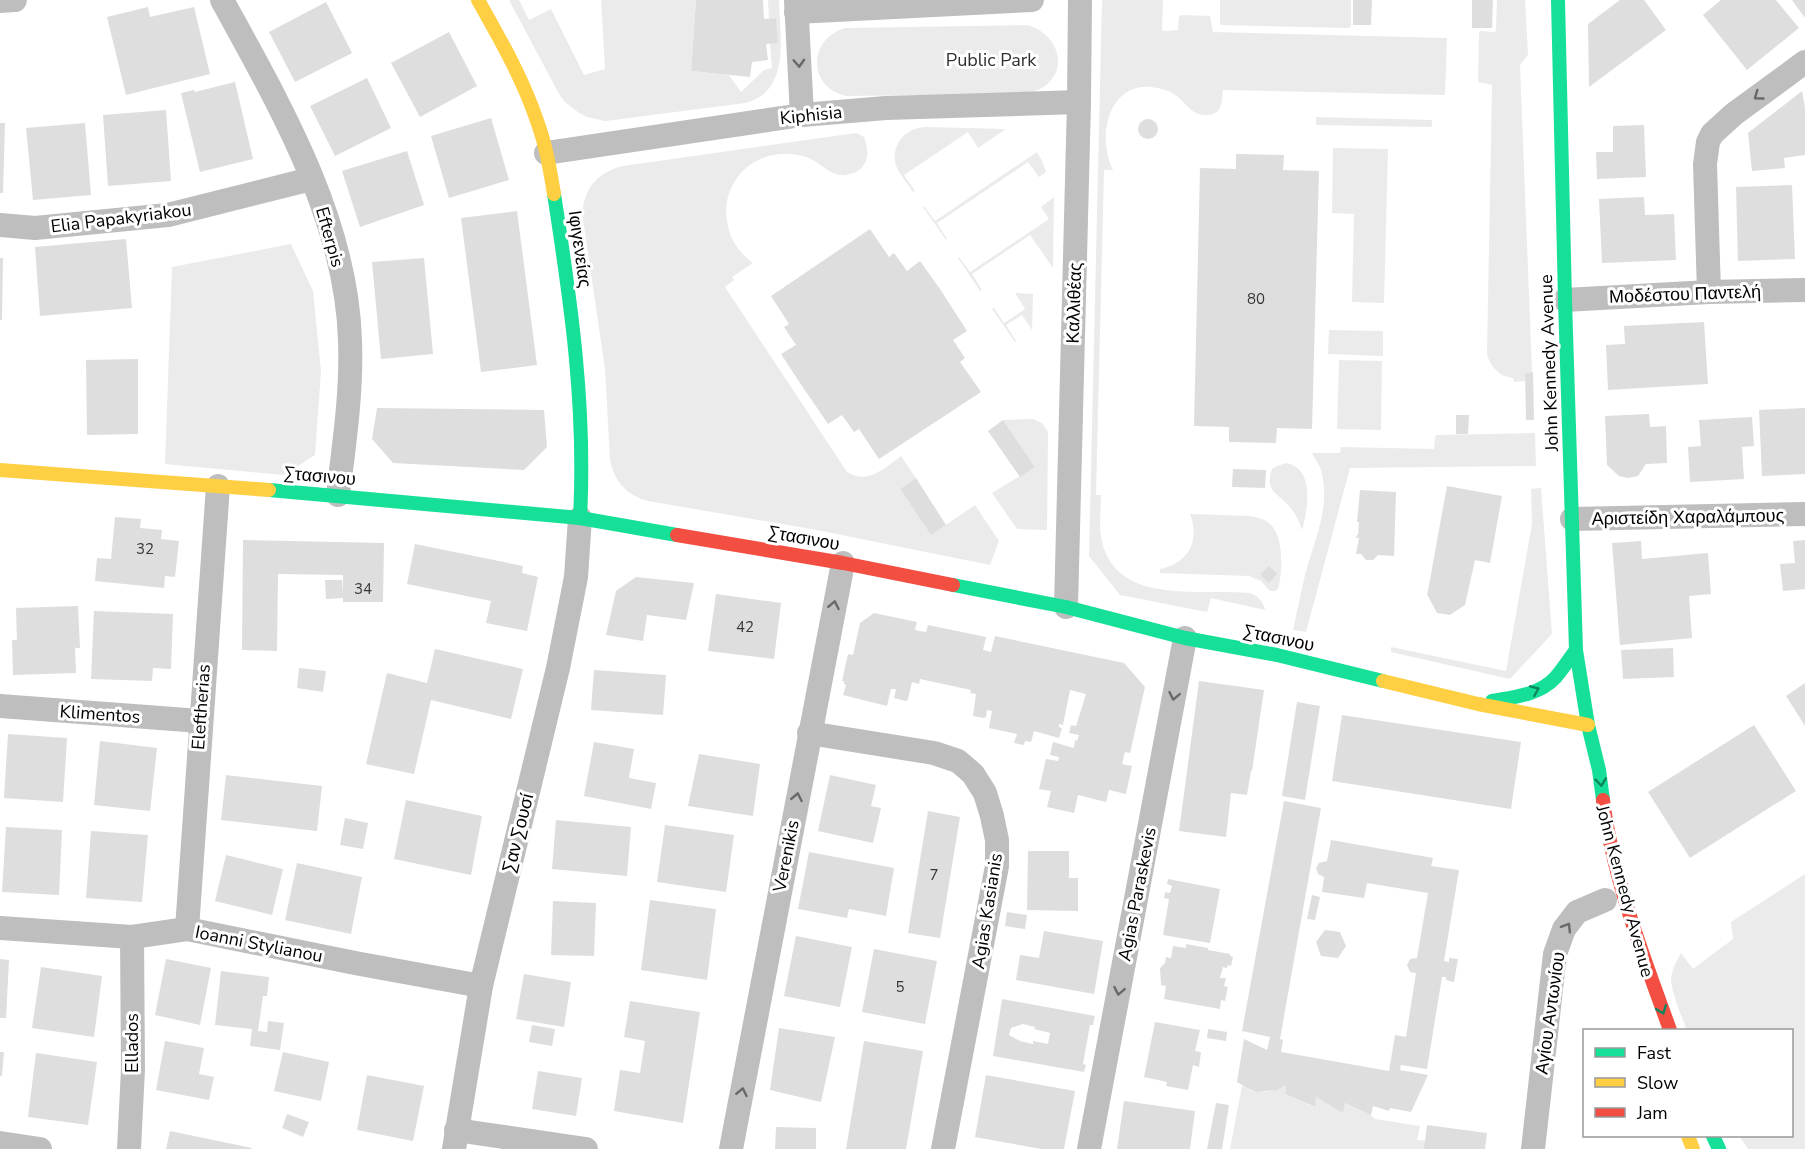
<svg xmlns="http://www.w3.org/2000/svg" width="1805" height="1149" font-family="'Nunito Sans',sans-serif">
  <style>
    .green { fill: #ebebeb }
    .building { fill: #dedede; fill-rule: evenodd }
    .lines { fill: none; stroke-linecap: round; stroke-linejoin: round }
    .street { stroke: #bebebe; stroke-width: 24 }
    .fast { stroke: #16e098; stroke-width: 14 }
    .slow { stroke: #ffcf43; stroke-width: 14 }
    .jam { stroke: #f24e42; stroke-width: 14 }
    .oneway { stroke: #686868 }
    .oneway2 { stroke: #0d865b }
    .labels { text-anchor: middle; stroke-width: 6; stroke-linejoin: round; paint-order: stroke }
    .number-label { font-size: 15px; fill: #383838 }
    .park-label { font-size: 18px; fill: #313131; stroke: #fff }
    .street-label { font-size: 18px; fill: #000; stroke: #fff }
  </style>
  <rect width="100%" height="100%" fill="#fff"/>
  <!-- green -->
  <g class="green">
    <path d="M509,0H519L529,20L551,9L584,75L605,69L601,0H696L691,71L729,75L741,92L764,70L772,68L770,44L776,18L769,19L768,0H779C780,36 791,92 745,103L614,120L605,121L587,117L579,113L565,102L559,94Z"/>
    <path d="M1102,0H1163L1162,30L1164,31L1178,30L1179,17L1181,15L1210,16L1213,32L1447,38L1445,94L1444,95L1223,90C1222,100 1223,113 1209,115C1194,117 1188,106 1178,97C1173,92 1164,89 1157,88C1109,78 1096,136 1113,170H1104L1096,495H1101C1101,509 1099,524 1101,537C1113,607 1200,588 1250,593C1258,596 1263,601 1265,610L1211,598L1207,612L1120,595L1089,556Z"/>
    <path d="M1220,0H1351V26L1349,28L1221,25L1220,23Z"/>
    <path d="M1497,0H1525L1528,55L1520,65L1532,372L1525,373V381L1514,382L1513,378C1500,377 1490,367 1487,354L1492,85L1478,82L1479,33L1480,31L1495,32L1496,30Z"/>
    <path d="M1027,25C1055,32 1071,66 1045,86C1038,91 1030,92 1022,94L846,96C807,87 808,39 845,28Z"/>
    <path d="M1316,117L1432,120V126L1430,127L1316,125Z"/>
    <path d="M925,127L1006,129L978,148L968,132L904,175L915,191L913,192C908,184 901,176 897,168C889,147 904,128 925,127Z"/>
    <path d="M856,133L864,137C870,152 869,169 850,174C833,180 823,164 809,158C786,149 758,154 741,173C729,187 724,203 727,221C729,238 739,253 753,263L732,277L734,280L725,287L847,472C867,485 885,468 901,456L916,478L900,489L931,535L975,505L999,541L990,565L817,530L648,501C626,495 614,481 610,459L605,369L583,219C581,192 596,172 623,166Z"/>
    <path d="M1333,148L1388,149L1384,303L1352,302L1354,214L1332,213Z"/>
    <path d="M1037,152L1042,161L1046,172L1039,177L1028,162L937,223L947,239L946,240L923,207L924,206L935,221Z"/>
    <path d="M1054,197L1053,268L1030,235L972,274L982,290L980,291L958,258L959,257L970,272L1049,219L1041,207Z"/>
    <path d="M291,244L313,291L321,371L315,455L284,475L165,464L172,267Z"/>
    <path d="M1015,293L1033,294L1032,330L1022,315L1006,325L1016,341L1015,342L992,309L994,308L1004,323L1025,309Z"/>
    <path d="M1329,330L1383,331V356L1328,354Z"/>
    <path d="M1339,360L1382,361L1381,430L1337,429Z"/>
    <path d="M1033,419L1042,423L1048,432L1047,530L1017,529L992,493L1035,467L1003,420Z"/>
    <path d="M1535,433L1536,466L1350,468L1306,632L1293,630C1297,611 1301,593 1305,575C1314,541 1330,509 1322,474C1321,466 1315,460 1312,453H1340L1341,447L1434,449L1435,437L1437,435Z"/>
    <path d="M1286,463C1315,468 1308,509 1302,530C1299,521 1295,512 1288,505C1276,492 1265,491 1272,469L1277,466Z"/>
    <path d="M1541,488L1552,634L1510,679L1391,652V647L1506,671L1532,524L1531,489Z"/>
    <path d="M1190,514L1251,516C1258,518 1264,519 1269,523C1284,535 1283,572 1278,589L1275,591H1270L1261,581L1249,576L1160,573V569C1189,563 1200,541 1190,514Z"/>
    <path d="M1805,874V1149H1748L1739,1136H1792V1030H1687C1683,1021 1671,990 1671,980C1671,971 1677,960 1681,953L1693,969L1733,939L1731,922Z"/>
    <path d="M1286,1085L1285,1094L1314,1107L1316,1097L1343,1112L1345,1103L1371,1115L1375,1119L1420,1126L1417,1140L1429,1141L1427,1149H1230L1242,1086C1257,1094 1271,1094 1286,1085Z"/>
  </g>
  <!-- building -->
  <g class="building">
    <path d="M696,0H763L764,19L776,18L778,43L766,44L768,60L752,62L750,77L691,71Z"/>
    <path d="M1353,0H1372L1371,25H1353Z"/>
    <path d="M1472,0H1493L1492,28H1472Z"/>
    <path d="M1620,0H1644L1666,30L1589,87L1588,24Z"/>
    <path d="M1721,0H1776L1799,28L1747,70L1703,15Z"/>
    <path d="M1792,0H1805V18Z"/>
    <path d="M326,2L352,53L295,82L269,32Z"/>
    <path d="M148,7L150,17L194,7L210,74L126,95L107,17Z"/>
    <path d="M449,32L477,86L420,117L391,63Z"/>
    <path d="M367,78L391,128L335,156L310,106Z"/>
    <path d="M235,82L253,159L200,172L181,93L194,90L195,92Z"/>
    <path d="M1802,91L1805,107V155L1784,158L1785,168L1752,171L1748,133Z"/>
    <path d="M166,110L171,181L108,186L103,115Z"/>
    <path d="M491,118L509,180L449,198L431,136Z"/>
    <circle cx="1148" cy="129" r="10"/>
    <path d="M0,123H5L3,193H0Z"/>
    <path d="M85,123L91,195L33,200L26,128Z"/>
    <path d="M1644,125L1646,177L1597,179L1596,152H1613V126Z"/>
    <path d="M407,151L424,205L360,227L342,171Z"/>
    <path d="M1236,154L1284,155L1283,170L1319,171L1312,429L1277,428L1276,443L1229,442V427L1194,426L1200,168L1236,169Z"/>
    <path d="M1792,185L1795,259L1738,261L1736,187Z"/>
    <path d="M1644,197L1645,215L1674,214L1676,260L1602,263L1599,199Z"/>
    <path d="M517,211L537,365L481,372L461,218Z"/>
    <path d="M870,229L889,257L894,253L907,271L920,261L940,289L967,331L953,340L965,358L960,362L981,392L879,459L859,429L854,432L842,415L828,424L800,383L781,354L796,345L784,327L789,324L771,296Z"/>
    <path d="M126,239L132,308L40,316L35,247Z"/>
    <path d="M0,258H3L2,320H0Z"/>
    <path d="M424,258L433,354L381,359L372,262Z"/>
    <path d="M1704,322L1708,384L1608,390L1606,345L1625,344L1624,326Z"/>
    <path d="M138,359V434L87,435L86,360Z"/>
    <path d="M1533,372L1534,420H1526L1525,373Z"/>
    <path d="M377,408L544,410L547,447L524,470L393,463L372,439Z"/>
    <path d="M1805,408V474L1762,476L1759,410Z"/>
    <path d="M1649,414L1650,427L1666,426L1667,463L1646,464L1638,476L1628,478L1619,476L1607,465L1605,416Z"/>
    <path d="M1456,415H1469L1468,434H1456Z"/>
    <path d="M1752,417L1754,446L1742,447L1744,479L1690,482L1688,447L1701,446L1699,420Z"/>
    <path d="M1003,420L1035,467L1020,477L988,431Z"/>
    <path d="M1233,469L1266,470L1265,488L1232,487Z"/>
    <path d="M916,478L946,525L931,535L900,489Z"/>
    <path d="M1447,486L1502,496L1490,563L1475,560L1465,605L1450,615L1437,613L1428,596H1427Z"/>
    <path d="M1360,490L1396,492L1394,556L1378,555L1373,560H1366L1361,554H1356L1359,538H1356L1357,535H1358L1359,522H1357Z"/>
    <path d="M115,517L141,519L140,528L162,530L161,539L179,541L175,577L165,576L164,588L95,581L97,558L111,559Z"/>
    <path d="M243,540L384,543L383,602H343V598L326,599L325,580H342L343,594V575L278,574L277,651L242,650Z"/>
    <path d="M1805,540V589L1783,591L1780,564L1795,563L1793,541Z"/>
    <path d="M1641,541L1642,559L1708,553L1711,594L1689,596L1692,638L1620,645L1612,543Z"/>
    <path d="M415,544L523,566L522,573L538,577L527,631L486,623L491,601L407,584Z"/>
    <path d="M1269,566L1277,574L1269,583L1260,574Z"/>
    <path d="M636,577L694,583L686,620L647,615L643,641L606,635L616,591Z"/>
    <path d="M716,594L781,603L774,659L708,651Z"/>
    <path d="M78,606L80,648H75L76,673L13,675L12,640H17L16,608Z"/>
    <path d="M94,611L173,614L171,669L153,668L152,681L91,679Z"/>
    <path d="M874,613L917,622L915,630L919,631L926,632L928,625L986,637L983,650L991,652L995,636L1124,663L1145,687L1130,753L1125,752L1122,764L1132,766L1126,794L1109,790L1106,802L1078,795L1074,813L1047,807L1051,791L1039,789L1046,759L1058,761L1059,757L1050,755L1053,742L1074,748L1075,740L1077,741L1079,735L1069,733L1071,725L1076,726L1086,694L1070,690L1063,725L1059,724V727L1062,728L1059,738L1034,731L1031,742L1025,741L1024,745L1014,743L1017,734L989,728L992,711L987,710L986,717L984,718L973,716L976,694L970,693L971,690L920,679L919,684L912,682L908,699L906,701L894,698L896,689H891L887,706L843,695L846,685L844,684V681H842L848,654L853,655L860,623Z"/>
    <path d="M1673,648L1674,677L1623,679L1621,650Z"/>
    <path d="M435,649L523,669L511,719L431,700L414,774L366,764L387,673L427,683Z"/>
    <path d="M299,668L326,671L323,692L297,688Z"/>
    <path d="M594,670L666,675L663,715L591,710Z"/>
    <path d="M1199,681L1264,690L1252,771H1251L1247,795L1231,793L1226,837L1179,831Z"/>
    <path d="M1805,683V726L1786,696Z"/>
    <path d="M1297,702L1320,706L1305,800L1282,796Z"/>
    <path d="M1342,715L1521,742L1511,809L1332,781Z"/>
    <path d="M1754,725L1796,791L1690,858L1648,792Z"/>
    <path d="M8,734L67,738L63,802L4,798Z"/>
    <path d="M100,741L157,748L150,811L94,805Z"/>
    <path d="M594,742L634,749L629,778L656,783L651,809L584,796Z"/>
    <path d="M699,754L760,764L753,816L688,806Z"/>
    <path d="M226,775L322,786L317,831L221,820Z"/>
    <path d="M830,775L876,785L871,806L881,808L873,843L818,831Z"/>
    <path d="M406,800L482,816L471,875L394,859Z"/>
    <path d="M1284,801L1321,808L1280,1039L1283,1040L1281,1052L1389,1071L1395,1035L1406,1037L1416,973L1410,972L1407,965L1410,959L1417,958L1428,893L1367,883L1364,898L1322,892L1324,877L1318,874L1316,868L1319,863L1327,861L1331,840L1433,858L1431,866L1459,870L1444,961L1449,962V958L1458,959L1454,982L1446,980V977H1442L1427,1069L1401,1065L1400,1070L1428,1075L1411,1112L1390,1108L1389,1111L1373,1106L1371,1115L1345,1103L1343,1113L1316,1097L1315,1107L1285,1094L1286,1085L1277,1090L1257,1092L1247,1088L1237,1082L1244,1039L1267,1050L1270,1037L1242,1031Z"/>
    <path d="M928,811L960,817L940,938L908,933Z"/>
    <path d="M345,818L368,823L363,849L340,845Z"/>
    <path d="M556,820L631,827L627,876L552,869Z"/>
    <path d="M665,825L734,835L726,892L657,882Z"/>
    <path d="M6,827L62,830L59,895L2,892Z"/>
    <path d="M91,831L148,835L142,902L86,898Z"/>
    <path d="M1028,851H1069V878H1078V911L1027,910Z"/>
    <path d="M809,852L894,868L886,916L849,909L847,918L798,909Z"/>
    <path d="M226,855L283,869L272,915L215,901Z"/>
    <path d="M297,863L362,877L351,934L285,920Z"/>
    <path d="M1168,879L1220,889L1210,943L1163,935L1169,899L1164,898L1165,892L1170,893L1172,886L1167,884Z"/>
    <path d="M1312,895L1320,897L1315,920L1307,919Z"/>
    <path d="M650,900L716,909L707,980L641,970Z"/>
    <path d="M553,901L596,903L594,956L551,955Z"/>
    <path d="M1007,912L1027,915L1025,929L1005,926Z"/>
    <path d="M1325,930L1340,932L1346,946L1338,958L1321,956L1316,942Z"/>
    <path d="M1044,931L1103,941L1094,994L1016,980L1020,955L1039,958Z"/>
    <path d="M796,936L852,947L840,1007L784,996Z"/>
    <path d="M1186,944L1208,948V950L1230,954V956L1233,957L1231,966L1228,965L1227,968L1223,967L1220,978H1226L1224,986L1228,987L1225,1001L1221,1000L1220,1009L1164,999L1166,986L1161,985L1160,968L1165,963L1166,957L1171,958L1173,946L1186,948Z"/>
    <path d="M874,949L937,961L925,1024L862,1012Z"/>
    <path d="M0,959L9,960L6,1018H0Z"/>
    <path d="M166,959L211,968L200,1025L155,1015Z"/>
    <path d="M41,967L102,976L94,1037L32,1028Z"/>
    <path d="M221,971L269,977L267,996H263L258,1031L267,1032L268,1021L284,1023L280,1050L250,1046L252,1029L215,1025Z"/>
    <path d="M524,974L571,982L564,1027L516,1019Z"/>
    <path d="M1002,999L1095,1016L1093,1025H1090L1083,1064L1086,1065L1084,1072L993,1056ZM1023,1024L1035,1027L1034,1029L1050,1033L1048,1044L1033,1041V1044L1020,1041L1009,1035L1011,1028Z"/>
    <path d="M630,1001L700,1012L683,1123L614,1111L620,1070L640,1073L645,1041L624,1037Z"/>
    <path d="M1155,1022L1200,1030L1195,1051L1201,1052L1199,1067L1193,1065L1188,1090L1166,1086L1167,1082L1144,1077Z"/>
    <path d="M532,1025L555,1029L552,1046L529,1042Z"/>
    <path d="M779,1028L835,1037L821,1102L770,1090Z"/>
    <path d="M1208,1029L1227,1032L1226,1041L1207,1038Z"/>
    <path d="M165,1041L204,1048L199,1074L214,1077L209,1100L156,1090Z"/>
    <path d="M864,1041L923,1051L906,1149H846Z"/>
    <path d="M0,1052H4L2,1076H0Z"/>
    <path d="M283,1052L329,1062L321,1101L274,1091Z"/>
    <path d="M36,1053L97,1062L88,1125L28,1117Z"/>
    <path d="M538,1071L582,1078L576,1116L532,1109Z"/>
    <path d="M367,1075L424,1086L413,1141L357,1130Z"/>
    <path d="M986,1075L1075,1091L1064,1149H1041L975,1137Z"/>
    <path d="M1124,1101L1195,1111L1190,1149H1117Z"/>
    <path d="M1216,1103L1229,1105L1222,1149H1207Z"/>
    <path d="M287,1114L309,1122L303,1137L282,1128Z"/>
    <path d="M1427,1125L1487,1133L1485,1149H1424Z"/>
    <path d="M776,1127L816,1128V1149H775Z"/>
    <path d="M170,1131L252,1148V1149H166Z"/>
  </g>
  <g class="lines">
    <!-- street -->
    <g class="street">
      <path d="M222,0C279,104 347,220 350,341C352,393 344,444 338,495"/>
      <path d="M796,0L802,115"/>
      <path d="M0,1L15,0"/>
      <path d="M796,12L1032,0"/>
      <path d="M546,153L802,115L886,108L1079,102"/>
      <path d="M0,225L35,228L168,215L311,179"/>
      <path d="M1709,292L1705,164L1708,142L1712,134L1734,114L1805,62"/>
      <path d="M1565,300L1709,292L1805,290"/>
      <path d="M1572,519L1805,514"/>
      <path d="M1066,607L1079,102L1080,0"/>
      <path d="M0,706L200,721"/>
      <path d="M809,733L934,753L958,761L973,774L985,793L992,816L997,840V866L943,1149"/>
      <path d="M0,928L132,937L187,929L355,963L481,986"/>
      <path d="M187,929L218,486"/>
      <path d="M456,1130L586,1149"/>
      <path d="M0,1143L40,1149"/>
      <path d="M129,1149L133,1069L132,937"/>
      <path d="M454,1149L481,986L558,668L576,577L580,518"/>
      <path d="M731,1149L843,563"/>
      <path d="M1089,1149L1185,638"/>
      <path d="M1533,1149L1555,954L1564,929L1577,912L1605,900"/>
    </g>
    <!-- fast -->
    <g class="fast">
      <path d="M1558,0L1565,300L1576,650L1588,725L1599,770L1603,800"/>
      <path d="M554,194C571,303 586,407 580,518"/>
      <path d="M269,490L580,518L677,535"/>
      <path d="M953,585L1066,607L1185,638L1277,655L1383,681"/>
      <path d="M1492,701C1514,697 1539,695 1555,678C1563,669 1569,659 1576,650"/>
      <path d="M1713,1136L1719,1149"/>
    </g>
    <!-- slow -->
    <g class="slow">
      <path d="M478,0C500,39 523,79 537,121C546,145 550,170 554,194"/>
      <path d="M0,470L269,490"/>
      <path d="M1383,681L1478,704L1588,725"/>
      <path d="M1688,1136L1693,1149"/>
    </g>
    <!-- jam -->
    <g class="jam">
      <path d="M677,535L843,563L953,585"/>
      <path d="M1603,800C1613,879 1643,955 1670,1030"/>
    </g>
  </g>
  <!-- one-way arrows -->
  <defs><path id="oneway-chevron" d="M-2-3.5L2.5 0L-2 3.5" fill="none" stroke-width="1.6" stroke-linecap="round" stroke-linejoin="round" transform="scale(1.5)"/></defs>
  <g class="oneway">
    <use href="#oneway-chevron" transform="translate(799 63) rotate(87)"/>
    <use href="#oneway-chevron" transform="translate(1758 96) rotate(144)"/>
    <use href="#oneway-chevron" transform="translate(834 605) rotate(-79)"/>
    <use href="#oneway-chevron" transform="translate(1174 696) rotate(101)"/>
    <use href="#oneway-chevron" transform="translate(797 797) rotate(-79)"/>
    <use href="#oneway-chevron" transform="translate(1567 927) rotate(-58)"/>
    <use href="#oneway-chevron" transform="translate(1119 991) rotate(101)"/>
    <use href="#oneway-chevron" transform="translate(742 1092) rotate(-79)"/>
  </g>
  <g class="oneway2">
    <use href="#oneway-chevron" transform="translate(1535 690) rotate(-23)"/>
    <use href="#oneway-chevron" transform="translate(1601 782) rotate(83)"/>
    <use href="#oneway-chevron" transform="translate(1662 1010) rotate(69)"/>
  </g>
  <g class="labels">
    <!-- number labels -->
    <g class="number-label">
      <text x="1256" y="304">80</text>
      <text x="145" y="554">32</text>
      <text x="363" y="594">34</text>
      <text x="745" y="632">42</text>
      <text x="934" y="880">7</text>
      <text x="900" y="992">5</text>
    </g>
    <!-- park labels -->
    <g class="park-label">
      <text x="991" y="66">Public Park</text>
    </g>
    <!-- street labels -->
    <g class="street-label">
      <text transform="translate(811 115) rotate(-6)" y="6">Kiphisia</text>
      <text transform="translate(121 218) rotate(-7)" y="6">Elia Papakyriakou</text>
      <text transform="translate(330 237) rotate(74)" y="6">Efterpis</text>
      <text transform="translate(580 249) rotate(82)" y="6">Ιφιγενείας</text>
      <text transform="translate(1685 294) rotate(-2)" y="6">Μοδέστου Παντελή</text>
      <text transform="translate(1074 303) rotate(-88)" y="6">Καλλιθέας</text>
      <text transform="translate(1549 363) rotate(-92)" y="6">John Kennedy Avenue</text>
      <text transform="translate(320 476) rotate(5)" y="6">Στασινου</text>
      <text transform="translate(1688 517) rotate(-1)" y="6">Αριστείδη Χαραλάμπους</text>
      <text transform="translate(804 538) rotate(10)" y="6">Στασινου</text>
      <text transform="translate(1279 638) rotate(12)" y="6">Στασινου</text>
      <text transform="translate(201 707) rotate(-86)" y="6">Eleftherias</text>
      <text transform="translate(100 714) rotate(4)" y="6">Klimentos</text>
      <text transform="translate(518 833) rotate(-76)" y="6">Σαν Σουσί</text>
      <text transform="translate(786 856) rotate(-79)" y="6">Verenikis</text>
      <text transform="translate(1625 891) rotate(75)" y="6">John Kennedy Avenue</text>
      <text transform="translate(1137 894) rotate(-79)" y="6">Agias Paraskevis</text>
      <text transform="translate(987 911) rotate(-81)" y="6">Agias Kasianis</text>
      <text transform="translate(259 944) rotate(11)" y="6">Ioanni Stylianou</text>
      <text transform="translate(1550 1013) rotate(-82)" y="6">Αγίου Αντωνίου</text>
      <text transform="translate(132 1043) rotate(-90)" y="6">Ellados</text>
    </g>
  </g>
  <!-- legend -->
  <rect x="1583" y="1029" width="210" height="108" fill="#ffffff" stroke="#999999" stroke-width="1.5"/>
  <rect x="1595" y="1048" width="30" height="9" fill="#16e098" stroke="#999999" stroke-width="1.5"/>
  <text x="1637" y="1059" font-size="18" fill="#000000">Fast</text>
  <rect x="1595" y="1078" width="30" height="9" fill="#ffcf43" stroke="#999999" stroke-width="1.5"/>
  <text x="1637" y="1089" font-size="18" fill="#000000">Slow</text>
  <rect x="1595" y="1108" width="30" height="9" fill="#f24e42" stroke="#999999" stroke-width="1.5"/>
  <text x="1637" y="1119" font-size="18" fill="#000000">Jam</text>
</svg>
